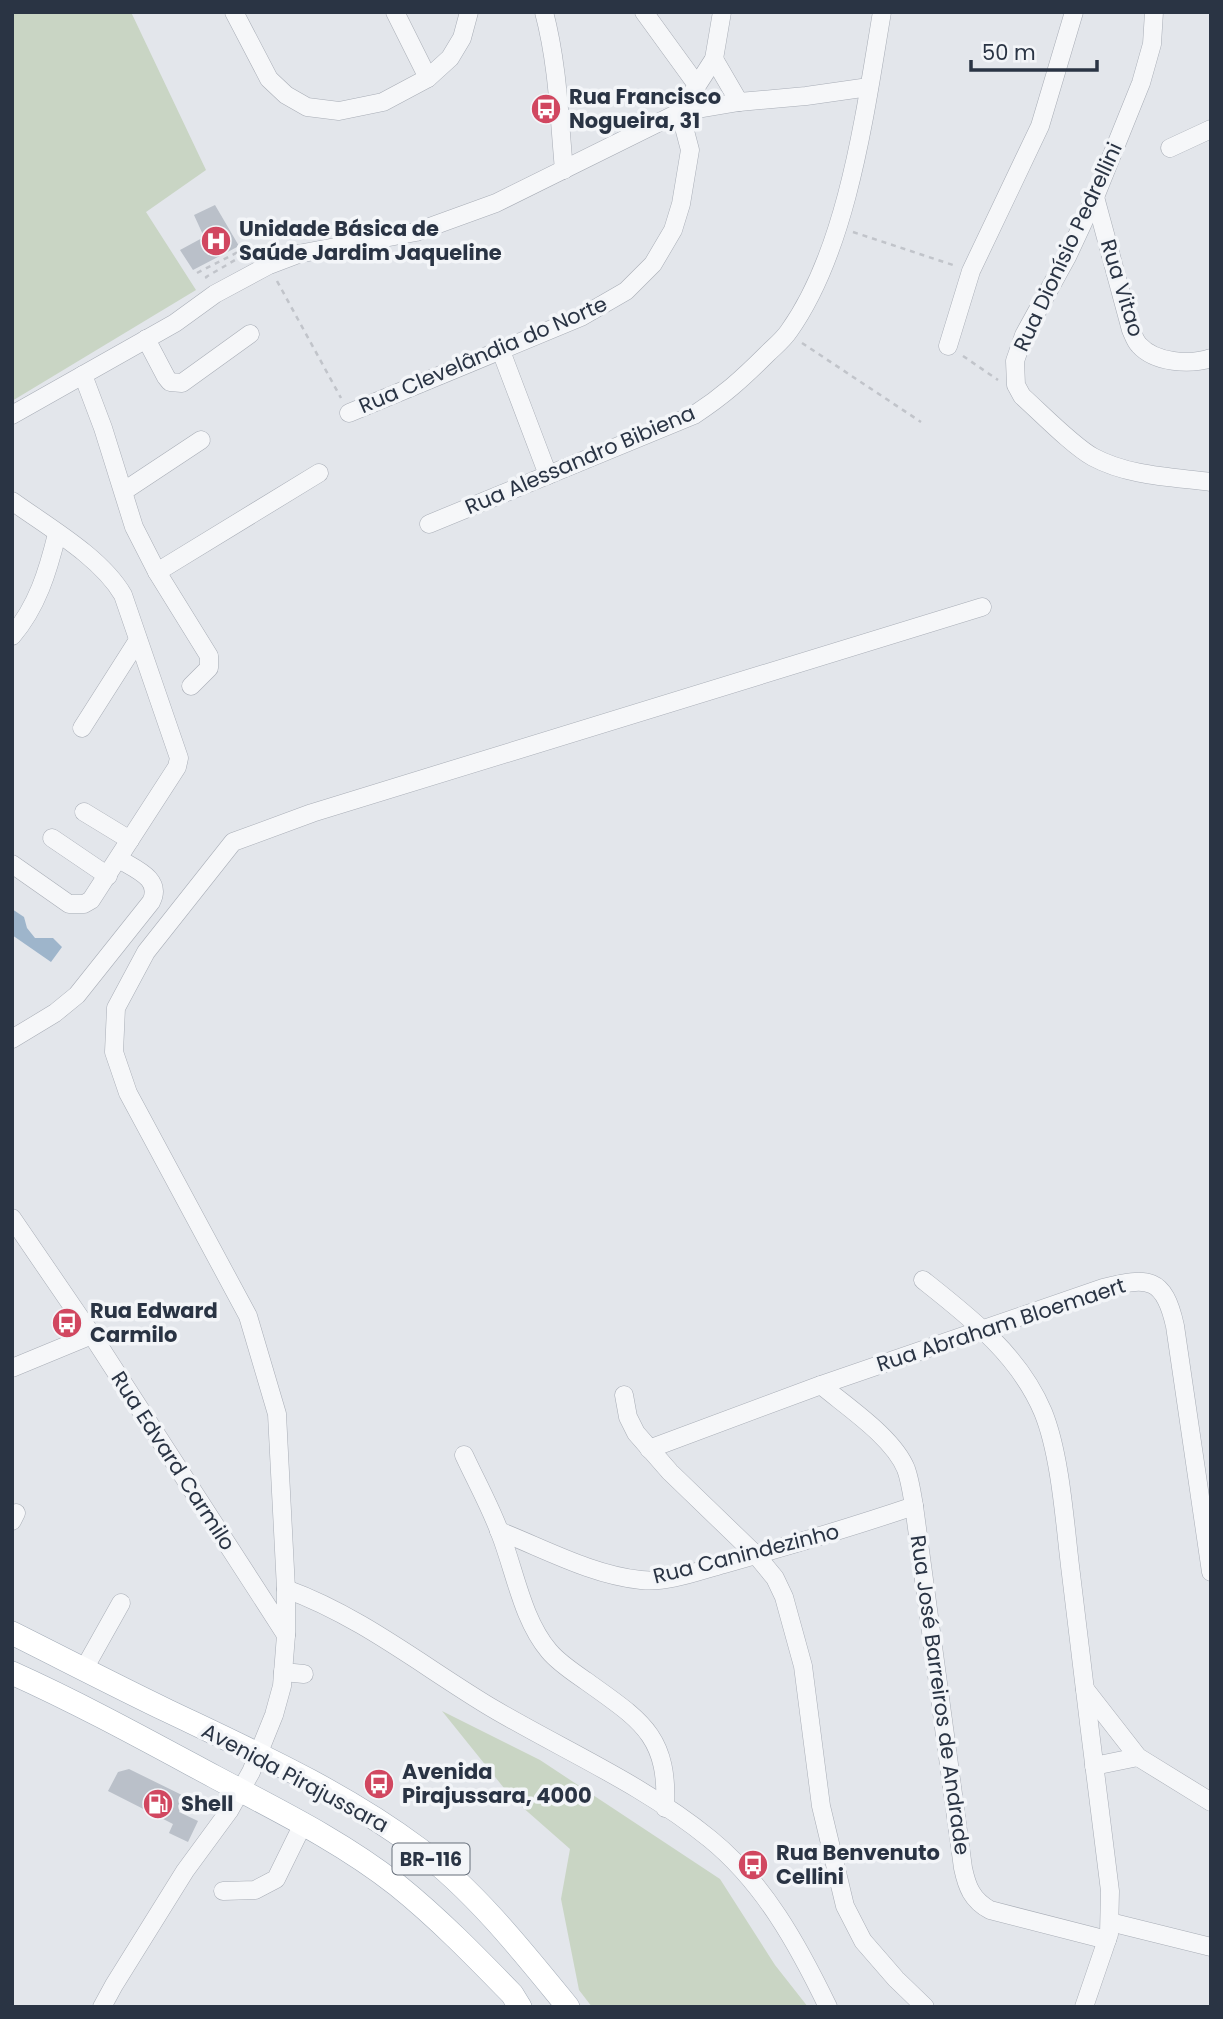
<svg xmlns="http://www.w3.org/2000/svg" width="1223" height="2019" font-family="Poppins,sans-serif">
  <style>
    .green { fill: #c9d5c4 }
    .water { fill: #9eb5cb }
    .building { fill: #bac0c9 }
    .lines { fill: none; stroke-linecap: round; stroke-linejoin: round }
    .minor-casing { stroke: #a8adb6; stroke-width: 19 }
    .major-casing { stroke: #a2abb7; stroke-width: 24 }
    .path { stroke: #c1c4ca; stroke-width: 2.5; stroke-dasharray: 5 5; stroke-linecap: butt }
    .minor { stroke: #f6f7f9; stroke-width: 18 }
    .major { stroke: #fff; stroke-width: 23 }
    .labels { text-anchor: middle; stroke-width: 7; stroke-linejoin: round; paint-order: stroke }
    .shield { fill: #f3f5f8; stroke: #666e7a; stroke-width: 2 }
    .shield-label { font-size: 19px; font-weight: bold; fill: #2a3444 }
    .poi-label { font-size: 21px; font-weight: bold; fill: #2a3444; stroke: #f3f5f8; text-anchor: start }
    .street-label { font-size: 21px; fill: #2a3444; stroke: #f3f5f8 }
  </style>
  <rect width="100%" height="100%" fill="#e3e6eb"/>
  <!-- green -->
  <g class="green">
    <path d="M12,12H131L206,170L146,212L196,290L12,401Z"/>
    <path d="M442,1711L540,1760L720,1879L775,1965L808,2007H592L579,1990L561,1899L570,1849L512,1798Z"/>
  </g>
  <!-- water -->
  <path class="water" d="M12,909L24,917L27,928L35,938H53L62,947L51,962L12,935Z"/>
  <!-- building -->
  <g class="building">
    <path d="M215,205L239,246L193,270L180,250L204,237L194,215Z"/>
    <path d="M129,1769L186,1797L179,1812L198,1821L188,1842L169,1833L173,1824L108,1791L118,1772Z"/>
  </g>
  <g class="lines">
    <!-- minor casing -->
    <g class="minor-casing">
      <g id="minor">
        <path d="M234,12L269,79L286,95L307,107L339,111L383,102L428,78L450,58L462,38L469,12"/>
        <path d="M395,12L428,78"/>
        <path d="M544,12C558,65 559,116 564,170"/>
        <path d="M644,12L697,85"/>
        <path d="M1154,12L1152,44L1141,83L1095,197L1067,257L1024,335L1015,361L1016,385L1022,396C1041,413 1073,446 1093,457C1128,476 1172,477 1211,482"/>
        <path d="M714,59L739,102"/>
        <path d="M1170,148L1211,129"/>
        <path d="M1095,197L1131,330C1133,334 1135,341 1139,345C1155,363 1190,365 1211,358"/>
        <path d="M146,339L166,377L170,382L182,383L250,334"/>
        <path d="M948,346L971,271L1040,126L1074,12"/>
        <path d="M501,351L548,475"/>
        <path d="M83,375L103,428L134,527L157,572L209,656V668L191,686"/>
        <path d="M349,413L581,317L626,291L653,264L673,230L681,204L690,150L680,112L714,59L722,12"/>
        <path d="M12,415L175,323L215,294L269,265L298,254L416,232L496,203L680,112L739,102L806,96L869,87"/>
        <path d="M124,491L201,440"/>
        <path d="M12,501C48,527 101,557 123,595L179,758L177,767L91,900L84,904H69L12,864"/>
        <path d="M429,524L694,415C723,396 742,379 767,354C774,347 783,340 789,331C848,248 865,112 882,12"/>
        <path d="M157,572L319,473"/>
        <path d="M12,636C37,607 48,571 57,534"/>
        <path d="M82,728L138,640"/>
        <path d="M84,812L130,840"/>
        <path d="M52,838L108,876"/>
        <path d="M12,1039L55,1013L77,995L151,902C163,879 135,869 119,859"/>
        <path d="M12,1218L92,1335L286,1635"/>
        <path d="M923,1280C971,1318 1019,1355 1043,1412C1061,1456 1065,1527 1071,1574C1084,1680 1096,1785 1110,1891L1109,1934L1084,2007"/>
        <path d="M12,1368L92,1335"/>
        <path d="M821,1385C847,1407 893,1437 906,1469C910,1480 912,1494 914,1506L963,1868C967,1887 972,1900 990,1910L1107,1940"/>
        <path d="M624,1395L628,1417L636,1433L670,1472L756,1555L775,1578L784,1597L803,1666L821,1806L845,1906L863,1941L896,1979L925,2007"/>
        <path d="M649,1449L821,1385L1103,1288C1148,1277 1164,1276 1175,1326L1211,1572"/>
        <path d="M464,1455C476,1481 490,1506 500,1533C515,1571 522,1619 549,1651C559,1663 573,1672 586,1681C640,1720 669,1735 665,1808"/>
        <path d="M12,1521L16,1513"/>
        <path d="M499,1531C545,1549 592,1575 641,1580C668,1583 698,1571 724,1564C788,1546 852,1527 914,1506"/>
        <path d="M286,1589C361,1616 425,1668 492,1708C565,1751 644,1785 710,1839C764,1883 798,1945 828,2007"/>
        <path d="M84,1669L121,1603"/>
        <path d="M283,1672L304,1674"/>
        <path d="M1085,1689L1138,1757L1211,1802"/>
        <path d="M1094,1766L1138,1757"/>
        <path d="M223,1891L255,1890L276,1879L303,1824"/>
        <path d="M1110,1922L1211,1947"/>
        <path d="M102,2007L114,1985L185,1871L229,1811L251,1772L274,1715L282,1686L286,1635V1589L277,1414L248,1316L128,1093L114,1052L116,1008L146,952L233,842L312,813L982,607"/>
      </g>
    </g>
    <!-- major casing -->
    <g class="major-casing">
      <g id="major">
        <path d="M12,1633C64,1659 116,1686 168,1711C254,1752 343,1792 419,1849C475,1891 524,1953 568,2007"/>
        <path d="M12,1673C81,1704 148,1741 215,1777C277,1810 341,1841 397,1885C438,1918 475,1956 512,1994L520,2007"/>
      </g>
    </g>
    <!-- path -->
    <g class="path">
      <path d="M853,232L956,266"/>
      <path d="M197,273L238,252L242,256L206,277L207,279"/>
      <path d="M277,281L341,398"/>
      <path d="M802,343L921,422"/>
      <path d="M963,356L998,380"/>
    </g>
    <!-- minor -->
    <use href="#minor" class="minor"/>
    <!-- major -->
    <use href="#major" class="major"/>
  </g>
  <!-- icons -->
  <defs>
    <g id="bus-disc" transform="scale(1.575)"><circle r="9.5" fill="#d14760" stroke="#f3f5f8"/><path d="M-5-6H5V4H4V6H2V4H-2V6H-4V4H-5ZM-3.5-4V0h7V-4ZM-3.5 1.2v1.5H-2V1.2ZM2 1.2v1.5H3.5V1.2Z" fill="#fff"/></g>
    <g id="hospital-disc" transform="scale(1.575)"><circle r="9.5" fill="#d14760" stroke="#f3f5f8"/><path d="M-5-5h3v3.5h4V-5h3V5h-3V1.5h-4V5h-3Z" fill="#fff"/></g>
    <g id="fuel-disc" transform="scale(1.575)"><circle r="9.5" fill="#d14760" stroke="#f3f5f8"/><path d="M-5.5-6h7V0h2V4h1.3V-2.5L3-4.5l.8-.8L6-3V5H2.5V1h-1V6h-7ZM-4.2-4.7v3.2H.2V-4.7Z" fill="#fff"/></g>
  </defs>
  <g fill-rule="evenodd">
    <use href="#bus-disc" x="546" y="109"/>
    <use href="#hospital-disc" x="216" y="241"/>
    <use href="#bus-disc" x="67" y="1323"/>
    <use href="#bus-disc" x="379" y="1784"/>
    <use href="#fuel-disc" x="158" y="1804"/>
    <use href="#bus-disc" x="753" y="1865"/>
  </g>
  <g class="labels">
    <!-- shield labels -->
    <rect class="shield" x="392.5" y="1843.5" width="77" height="31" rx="5"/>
    <g class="shield-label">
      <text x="431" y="1866">BR-116</text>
    </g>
    <!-- poi labels -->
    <g class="poi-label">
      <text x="569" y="104">Rua Francisco<tspan x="569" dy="24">Nogueira, 31</tspan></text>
      <text x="239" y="236">Unidade Básica de<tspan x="239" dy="24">Saúde Jardim Jaqueline</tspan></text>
      <text x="90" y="1318">Rua Edward<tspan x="90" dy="24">Carmilo</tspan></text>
      <text x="402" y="1779">Avenida<tspan x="402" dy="24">Pirajussara, 4000</tspan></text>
      <text x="181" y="1811">Shell</text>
      <text x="776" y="1860">Rua Benvenuto<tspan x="776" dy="24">Cellini</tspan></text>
    </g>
    <!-- street labels -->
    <g class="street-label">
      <text transform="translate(1068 247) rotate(-65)" y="7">Rua Dionísio Pedrellini</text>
      <text transform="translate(1122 288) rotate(73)" y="7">Rua Vitao</text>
      <text transform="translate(483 355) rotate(-23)" y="7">Rua Clevelândia do Norte</text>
      <text transform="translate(580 460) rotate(-23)" y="7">Rua Alessandro Bibiena</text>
      <text transform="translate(1001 1325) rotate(-18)" y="7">Rua Abraham Bloemaert</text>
      <text transform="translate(173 1461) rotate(57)" y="7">Rua Edvard Carmilo</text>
      <text transform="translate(746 1554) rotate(-14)" y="7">Rua Canindezinho</text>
      <text transform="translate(940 1695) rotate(82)" y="7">Rua José Barreiros de Andrade</text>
      <text transform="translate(295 1778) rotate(28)" y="7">Avenida Pirajussara</text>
    </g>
  </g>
  <!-- border -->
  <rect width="1223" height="2019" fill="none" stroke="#2a3444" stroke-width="28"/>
  <!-- scale -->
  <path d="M971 60v10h126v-10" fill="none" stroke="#2a3444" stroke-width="3.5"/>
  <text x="982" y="60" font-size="21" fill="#2a3444" stroke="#f3f5f8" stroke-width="5" paint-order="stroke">50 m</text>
</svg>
